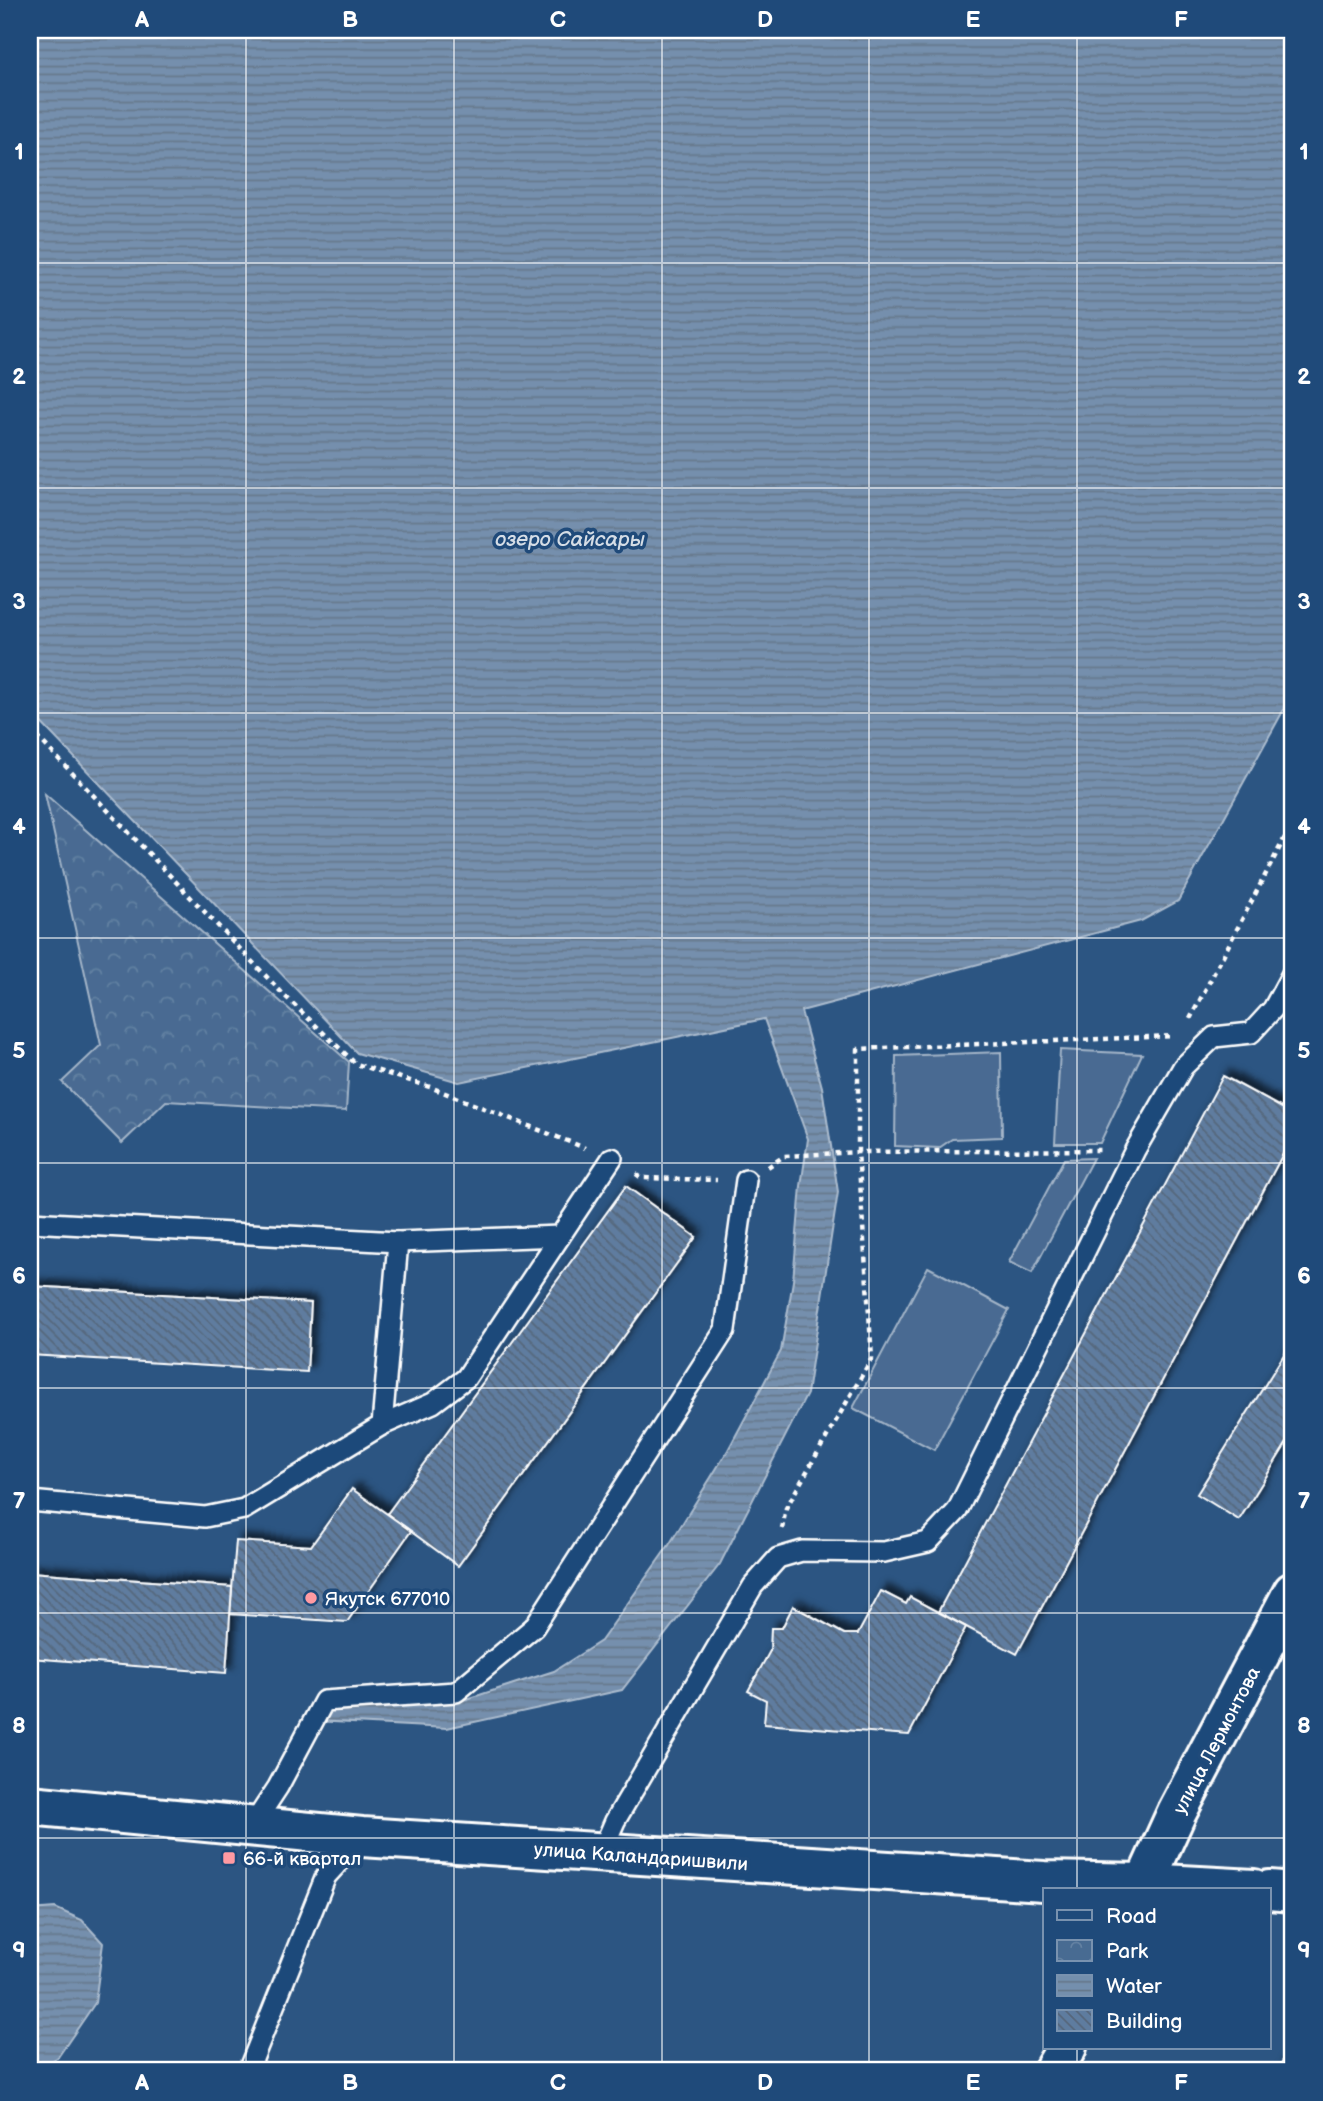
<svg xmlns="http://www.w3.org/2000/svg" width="1323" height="2101" font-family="'Balsamiq Sans',sans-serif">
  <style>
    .green { fill: #486b92; stroke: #a4b5c8; stroke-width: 2 }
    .park { fill: url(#park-crowns); stroke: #a4b5c8; stroke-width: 2 }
    .water { fill: url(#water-rules); stroke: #acbcce; stroke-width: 2 }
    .building { fill: url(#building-back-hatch); stroke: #fff; stroke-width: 2; filter: url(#shadow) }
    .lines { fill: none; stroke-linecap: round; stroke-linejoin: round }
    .lane-casing { stroke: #fff; stroke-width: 24 }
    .secondary-casing { stroke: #fff; stroke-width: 44 }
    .primary-casing { stroke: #fff; stroke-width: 44 }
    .path { stroke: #fff; stroke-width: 4.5; stroke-dasharray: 5 5; stroke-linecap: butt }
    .lane { stroke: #1f4a7a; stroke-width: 19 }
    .secondary { stroke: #1f4a7a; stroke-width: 38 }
    .primary { stroke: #1f4a7a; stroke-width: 38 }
    .grid { fill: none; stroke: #fff; stroke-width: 2; stroke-opacity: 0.55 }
    .poi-dot { fill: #ff9aa2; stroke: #1f4a7a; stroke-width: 2.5 }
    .labels { text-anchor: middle; stroke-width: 7; stroke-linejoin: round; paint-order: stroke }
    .poi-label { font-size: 19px; fill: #fff; stroke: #1f4a7a; text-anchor: start }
    .street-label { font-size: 19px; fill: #fff; stroke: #1f4a7a }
    .water-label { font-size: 21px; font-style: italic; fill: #d5dde6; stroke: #1f4a7a }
    .neatline { fill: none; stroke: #fff; stroke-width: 2.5 }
    .grid-label { font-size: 23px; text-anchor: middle; font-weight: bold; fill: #fff }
  </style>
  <defs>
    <pattern id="park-crowns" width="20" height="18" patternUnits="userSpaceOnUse" patternTransform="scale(1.75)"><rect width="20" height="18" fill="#486b92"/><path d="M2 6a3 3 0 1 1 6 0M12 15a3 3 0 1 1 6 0" fill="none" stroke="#6381a2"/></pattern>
    <pattern id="water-rules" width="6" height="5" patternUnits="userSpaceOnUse" patternTransform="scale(1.75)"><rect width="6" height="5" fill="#748fad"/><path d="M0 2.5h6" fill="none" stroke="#66788b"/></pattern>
    <pattern id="building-back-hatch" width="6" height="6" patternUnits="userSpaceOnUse" patternTransform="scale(1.75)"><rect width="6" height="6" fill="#5e7c9f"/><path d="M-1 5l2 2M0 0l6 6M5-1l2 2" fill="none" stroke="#56667a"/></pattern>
    <filter id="shadow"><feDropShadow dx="6" dy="-6" stdDeviation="3.5" flood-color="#0009"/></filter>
  </defs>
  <rect width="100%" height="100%" fill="#2c5582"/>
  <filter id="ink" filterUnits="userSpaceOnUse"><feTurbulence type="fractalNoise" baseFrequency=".0143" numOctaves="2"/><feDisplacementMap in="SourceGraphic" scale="14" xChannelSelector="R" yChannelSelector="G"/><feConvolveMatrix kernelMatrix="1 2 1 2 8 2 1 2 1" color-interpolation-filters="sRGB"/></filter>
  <g filter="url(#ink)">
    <!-- green -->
    <g class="green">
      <path d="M1060,1050L1142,1054L1100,1143H1055Z"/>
      <path d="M1001,1052L1002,1137L952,1139L939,1148L895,1146L896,1056Z"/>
      <path d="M1093,1158L1032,1273L1009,1262L1064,1159Z"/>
      <path d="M928,1267L1009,1310L934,1450L853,1408Z"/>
    </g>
    <!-- park -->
    <path class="park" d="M45,794L349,1062L346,1111L166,1101L122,1143L62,1082L101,1045Z"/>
    <!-- water -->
    <g class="water">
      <path d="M30,30H1293V693L1178,901L1141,921L801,1011L822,1087L838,1192L807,1394L720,1564L622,1690L447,1728L316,1721L331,1705L390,1707L467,1699L554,1671L601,1641L669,1545L728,1450L781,1351L793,1281L801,1186L808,1139L764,1019L459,1082L357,1053L30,711Z"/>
      <path d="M55,1908L82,1920L103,1943L95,2003L58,2057L36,2071H30V1910Z"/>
    </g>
    <!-- building -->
    <g class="building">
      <path d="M1223,1076L1293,1114V1135L1017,1654L938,1612Z"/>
      <path d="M1293,1095V1114L1285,1110Z"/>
      <path d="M626,1186L696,1237L458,1566L387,1514Z"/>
      <path d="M30,1286L311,1303L307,1372L30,1355Z"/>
      <path d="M1293,1340V1433L1239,1520L1197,1494Z"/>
      <path d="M352,1489L411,1531L347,1622L230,1614L236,1541L311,1546Z"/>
      <path d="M30,1572L232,1587L226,1673L30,1658Z"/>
      <path d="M881,1591L906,1604L910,1597L966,1627L909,1735L764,1724L766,1700L748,1691L770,1651L771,1628H782L793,1606L844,1634H858Z"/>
      <path d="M1292,2044L1293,2071H1277Z"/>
    </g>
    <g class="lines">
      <!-- lane casing -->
      <g class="lane-casing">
        <g id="lane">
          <path d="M30,1222L398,1242L382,1425L244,1509L205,1517L30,1501"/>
          <path d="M398,1242L560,1236"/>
          <path d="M382,1425L433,1403L466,1378L612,1158"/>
          <path d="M253,1825L278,1787L324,1701L456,1692L534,1627L725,1330L746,1180"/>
          <path d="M601,1853L615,1821L753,1586L778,1558L802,1551L884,1552L928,1542L957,1511L1135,1150L1183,1067L1214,1037L1251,1033L1273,1009L1293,972"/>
          <path d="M248,2071L326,1876L362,1837"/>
        </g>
      </g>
      <!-- secondary casing -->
      <g class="secondary-casing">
        <g id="secondary">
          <path d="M30,1805L362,1837L1044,1881L1145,1883L1254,1889"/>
          <path d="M1269,1890L1293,1892"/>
        </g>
      </g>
      <!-- primary casing -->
      <g class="primary-casing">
        <g id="primary">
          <path d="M1142,1889L1177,1812L1293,1592"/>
          <path d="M1053,2071L1067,2047"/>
        </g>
      </g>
      <!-- path -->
      <g class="path">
        <path d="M30,729L284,995L356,1064L430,1087L585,1148"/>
        <path d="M1190,1019L1293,822"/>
        <path d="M768,1167L784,1156L858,1152L1102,1150"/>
        <path d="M636,1174L642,1178L717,1180"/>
        <path d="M782,1529L786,1508L872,1358L858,1152V1049L1174,1036"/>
      </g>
      <!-- lane -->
      <use href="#lane" class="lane"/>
      <!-- secondary -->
      <use href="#secondary" class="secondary"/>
      <!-- primary -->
      <use href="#primary" class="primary"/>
    </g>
  </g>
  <!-- grid -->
  <path class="grid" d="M246,30V2071M454,30V2071M662,30V2071M869,30V2071M1077,30V1889M30,263H1293M30,488H1293M30,713H1293M30,938H1293M30,1163H1293M30,1388H1293M30,1613H1293M30,1838H1293M1077,2047V2071"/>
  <!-- markers -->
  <g class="poi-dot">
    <circle cx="311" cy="1598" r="7"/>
    <rect x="222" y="1851" width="14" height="14" rx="3.5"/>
  </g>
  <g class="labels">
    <!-- poi labels -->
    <g class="poi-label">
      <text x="325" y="1605">Якутск 677010</text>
      <text x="243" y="1865">66-й квартал</text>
    </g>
    <!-- street labels -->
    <g class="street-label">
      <text transform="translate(1216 1740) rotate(-62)" y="7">улица Лермонтова</text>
      <text transform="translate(641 1856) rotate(4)" y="7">улица Каландаришвили</text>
    </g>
    <!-- water labels -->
    <g class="water-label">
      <text x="570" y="546">озеро Сайсары</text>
    </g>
  </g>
  <!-- margin -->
  <rect width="1323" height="2101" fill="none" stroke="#1f4a7a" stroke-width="77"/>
  <!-- legend -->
  <rect x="1043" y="1888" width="228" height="161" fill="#1f4a7a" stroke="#7992af" stroke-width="2"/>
  <rect x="1057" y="1910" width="35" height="10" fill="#1f4a7a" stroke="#7992af" stroke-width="2"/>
  <text x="1106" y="1923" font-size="21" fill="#ffffff">Road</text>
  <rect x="1057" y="1940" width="35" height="21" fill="url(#park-crowns)" stroke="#7992af" stroke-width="2"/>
  <text x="1106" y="1958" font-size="21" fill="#ffffff">Park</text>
  <rect x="1057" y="1975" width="35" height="21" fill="url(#water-rules)" stroke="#7992af" stroke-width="2"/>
  <text x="1106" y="1993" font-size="21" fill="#ffffff">Water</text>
  <rect x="1057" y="2010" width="35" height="21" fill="url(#building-back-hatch)" stroke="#7992af" stroke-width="2"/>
  <text x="1106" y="2028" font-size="21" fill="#ffffff">Building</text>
  <rect x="38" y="38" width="1246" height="2024" class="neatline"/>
  <g class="grid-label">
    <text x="142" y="27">A</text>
    <text x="350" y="27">B</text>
    <text x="558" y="27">C</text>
    <text x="765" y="27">D</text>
    <text x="973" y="27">E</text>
    <text x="1181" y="27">F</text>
    <text x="19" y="159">1</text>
    <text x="1304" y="159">1</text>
    <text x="19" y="384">2</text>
    <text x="1304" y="384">2</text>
    <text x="19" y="609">3</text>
    <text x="1304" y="609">3</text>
    <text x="19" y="834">4</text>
    <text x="1304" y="834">4</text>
    <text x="19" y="1058">5</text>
    <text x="1304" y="1058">5</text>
    <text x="19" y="1283">6</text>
    <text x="1304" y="1283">6</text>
    <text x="19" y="1508">7</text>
    <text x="1304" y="1508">7</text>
    <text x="19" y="1733">8</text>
    <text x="1304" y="1733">8</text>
    <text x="19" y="1958">9</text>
    <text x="1304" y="1958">9</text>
    <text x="142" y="2090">A</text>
    <text x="350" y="2090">B</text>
    <text x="558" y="2090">C</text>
    <text x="765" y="2090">D</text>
    <text x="973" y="2090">E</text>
    <text x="1181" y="2090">F</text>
  </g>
</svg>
